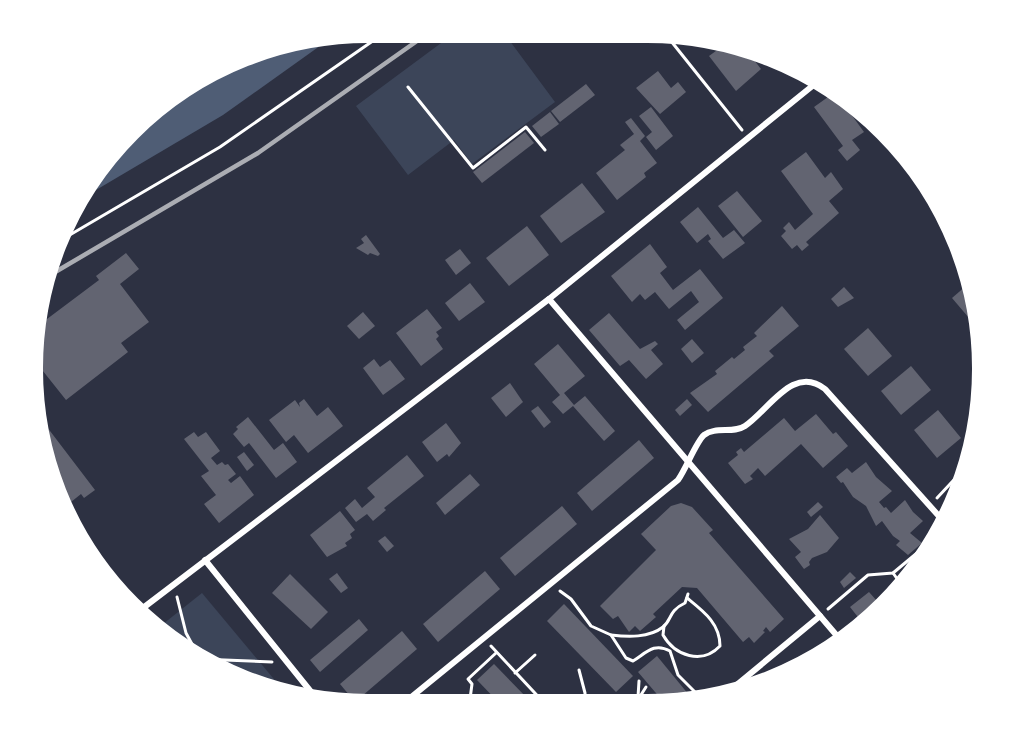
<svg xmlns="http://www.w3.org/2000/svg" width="1015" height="737" font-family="'Source Serif 4',serif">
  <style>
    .green { fill: #3c4559 }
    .water { fill: #4f5d75 }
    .building { fill: #626471 }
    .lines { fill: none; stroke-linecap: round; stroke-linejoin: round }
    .path { stroke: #fff; stroke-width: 3 }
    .minor { stroke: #fff; stroke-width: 6 }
    .rail { stroke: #abadb3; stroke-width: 4.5 }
    .rim { fill: none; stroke: #fff; stroke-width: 8 }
  </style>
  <rect width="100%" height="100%" fill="#2d3142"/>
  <!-- green -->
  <g class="green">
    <path d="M460,29H501L555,102L472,164L454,140L408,175L356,106Z"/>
    <path d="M202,593L288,696L260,691L199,663L158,628Z"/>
  </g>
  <!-- water -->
  <path class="water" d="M338,33L223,115L74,203L113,145L180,86L280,40Z"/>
  <!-- building -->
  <g class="building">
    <path d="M731,40L741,43L761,69L736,91L709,56Z"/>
    <path d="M658,71L671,88L678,82L686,92L660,114L636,88Z"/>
    <path d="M586,84L595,95L560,122L551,111Z"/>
    <path d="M835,92L864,132L852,140L860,150L847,161L838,150L843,146L814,107Z"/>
    <path d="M651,107L673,136L656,150L646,137L652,132L639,116Z"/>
    <path d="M550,112L559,124L541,137L532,126Z"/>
    <path d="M631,118L645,136L640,141L657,163L644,173L646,177L617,200L596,173L625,150L620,145L634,134L625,122Z"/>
    <path d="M525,132L534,143L482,183L473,172Z"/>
    <path d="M806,152L825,178L831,172L843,189L829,201L839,213L806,242L809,245L802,251L797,245L792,249L781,236L786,231L783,228L789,222L795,230L813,214L781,171Z"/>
    <path d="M582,183L605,212L561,243L540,216Z"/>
    <path d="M737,191L762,221L743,237L718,206Z"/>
    <path d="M698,207L723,238L734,230L745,243L723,259L708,241L711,239L708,234L697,243L680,222Z"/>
    <path d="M527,226L549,255L509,286L486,258Z"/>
    <path d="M366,235L380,254L378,256L370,253L368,255L356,248L364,243L361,239Z"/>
    <path d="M650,244L667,267L660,273L673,290L700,269L723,298L685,330L677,320L699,302L691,291L669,309L655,292L645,300L640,294L632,302L611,276Z"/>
    <path d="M958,247L970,271V272L953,251Z"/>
    <path d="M460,249L471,263L456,275L445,260Z"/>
    <path d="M126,253L139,269L120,284L149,322L121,343L128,352L66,400L31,356V331L99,280L96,276Z"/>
    <path d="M974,279L977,311L969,318L952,298Z"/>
    <path d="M470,283L485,302L459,321L445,303Z"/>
    <path d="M844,287L854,298L838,307L831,299Z"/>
    <path d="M782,306L799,326L769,351L774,356L708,412L690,393L717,374L715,371L732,357L734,359L745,350L743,347L757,336L754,333Z"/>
    <path d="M427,309L442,328L436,332L439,336L436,339L443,349L421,366L396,333Z"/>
    <path d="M363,312L375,326L359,339L347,326Z"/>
    <path d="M609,313L640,349L655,341L658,344L651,350L663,364L646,379L629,360L620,366L589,330Z"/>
    <path d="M868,328L892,356L868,376L844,349Z"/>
    <path d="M692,339L704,353L692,363L681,349Z"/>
    <path d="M558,344L585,376L564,393L574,405L585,396L615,431L604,441L573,406L563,414L552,402L560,395L534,364Z"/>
    <path d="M374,359L380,367L390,360L405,379L383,395L363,368Z"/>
    <path d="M911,366L931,390L901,415L881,391Z"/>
    <path d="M510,383L523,402L506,417L491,398Z"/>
    <path d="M304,399L317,416L328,407L343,426L308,453L294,435L286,442L269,420L295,400L300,407L299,403Z"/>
    <path d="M687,399L692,405L680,416L675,410Z"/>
    <path d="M31,406L95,490L84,498L81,494L61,510L55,499Z"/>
    <path d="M538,406L551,422L544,428L531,411Z"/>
    <path d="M938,410L961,438L937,458L914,430Z"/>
    <path d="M816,414L833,434L836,432L848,446L823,468L801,444L765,476L758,468L750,476L753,479L745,484L728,463L738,455L736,452L741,448L744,452L784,418L795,431Z"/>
    <path d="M248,417L274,450L283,443L297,462L276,478L249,443L244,447L233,434L238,429L236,427Z"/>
    <path d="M446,423L461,443L449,457L447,454L437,462L422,442Z"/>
    <path d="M194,432L198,437L206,432L220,451L211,458L217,465L222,462L225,465L228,464L236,474L228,480L231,483L240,476L254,495L219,523L204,504L216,495L201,476L209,471L184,439Z"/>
    <path d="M639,440L654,458L592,511L577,493Z"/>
    <path d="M244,452L254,465L247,471L237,457Z"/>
    <path d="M407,455L424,476L384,508L386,510L373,521L367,514L356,522L345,508L355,499L362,508L375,497L367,488Z"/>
    <path d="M866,462L876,477L892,491L879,502L884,508L886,507L891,513L905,500L913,512L923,521L910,533L922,543L908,555L896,545L900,541L893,536L882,521L876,526L866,506L853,497L843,482L841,483L836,477L847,468L852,473Z"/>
    <path d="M470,474L480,485L445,515L436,503Z"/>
    <path d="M818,502L823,507L811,517L807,512Z"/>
    <path d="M681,503L692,507L713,530L709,533L784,619L770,632L766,627L763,631L765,632L754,643L749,637L743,642L697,588L682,587L653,614L656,617L640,631L635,626L629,632L618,616L613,619L600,606L656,550L641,534L671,506Z"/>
    <path d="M562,506L577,524L515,576L500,558Z"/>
    <path d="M340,511L355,530L350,534L352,538L345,543L347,546L327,557L310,535Z"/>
    <path d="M820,515L839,538L827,552L812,558L809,562L810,565L804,569L795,557L801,552L789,539L808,529Z"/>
    <path d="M385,536L394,546L387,552L378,541Z"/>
    <path d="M485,571L500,589L438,642L423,624Z"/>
    <path d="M850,572L856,578L844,588L840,582Z"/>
    <path d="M337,573L348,588L341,593L329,579Z"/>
    <path d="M290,574L328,612L311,629L272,593Z"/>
    <path d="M902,581L865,626L850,607L869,592L877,601Z"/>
    <path d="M564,604L633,676L616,692L547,621Z"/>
    <path d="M359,619L368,630L320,672L310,660Z"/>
    <path d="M402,631L417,649L355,702L340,684Z"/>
    <path d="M657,656L689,695L675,706H667L638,672Z"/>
    <path d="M804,661L808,665L791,674V673Z"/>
    <path d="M494,664L529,700L535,707H503L477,680Z"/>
    <path d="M243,669L262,691L232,678Z"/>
  </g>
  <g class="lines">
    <!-- path -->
    <g class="path">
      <path d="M663,31L742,130"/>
      <path d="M408,87L473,168L526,127L545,150"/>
      <path d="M56,243L220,147L390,29"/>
      <path d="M937,498L965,468"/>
      <path d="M893,573L898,580"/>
      <path d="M560,591L571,599L591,626L611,635L626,658L633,661C646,653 654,642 670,651L678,675L705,702"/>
      <path d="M177,597L186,633L200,659"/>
      <path d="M828,609L868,575L893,573L941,533"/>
      <path d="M664,626L663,635C675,656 702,665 720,646C720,623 703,611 687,598"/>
      <path d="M611,635C628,637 649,638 663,627C672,620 668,611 685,603L688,594"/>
      <path d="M491,646L547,706"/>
      <path d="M197,661L200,659L272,662"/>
      <path d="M579,670L585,693V706"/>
      <path d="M515,673L535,655"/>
      <path d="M639,681L638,697L641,706"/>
      <path d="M612,696L621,706"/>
      <path d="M639,698L646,687"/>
      <path d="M657,702V706"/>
      <path d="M475,707L470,699L472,684L468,679L496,653"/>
    </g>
    <!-- minor -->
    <g class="minor">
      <path d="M549,299L844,644"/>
      <path d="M205,560L320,703"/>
      <path d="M139,611L549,299L821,79"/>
      <path d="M722,697L820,616"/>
      <path d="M399,707L678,480C686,469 696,442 704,435C716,426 733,434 745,426C769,410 793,364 825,389L946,524"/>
    </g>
    <!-- rail -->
    <path class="rail" d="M45,278L258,153L434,29"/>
  </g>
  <!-- crop -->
  <path d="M0 0H1015V737H0ZM368 39H647A329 329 0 0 1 976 368V369A329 329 0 0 1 647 698H368A329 329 0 0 1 39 369V368A329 329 0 0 1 368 39Z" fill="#fff" fill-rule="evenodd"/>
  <path class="rim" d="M368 39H647A329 329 0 0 1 976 368V369A329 329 0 0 1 647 698H368A329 329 0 0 1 39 369V368A329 329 0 0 1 368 39Z"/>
</svg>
